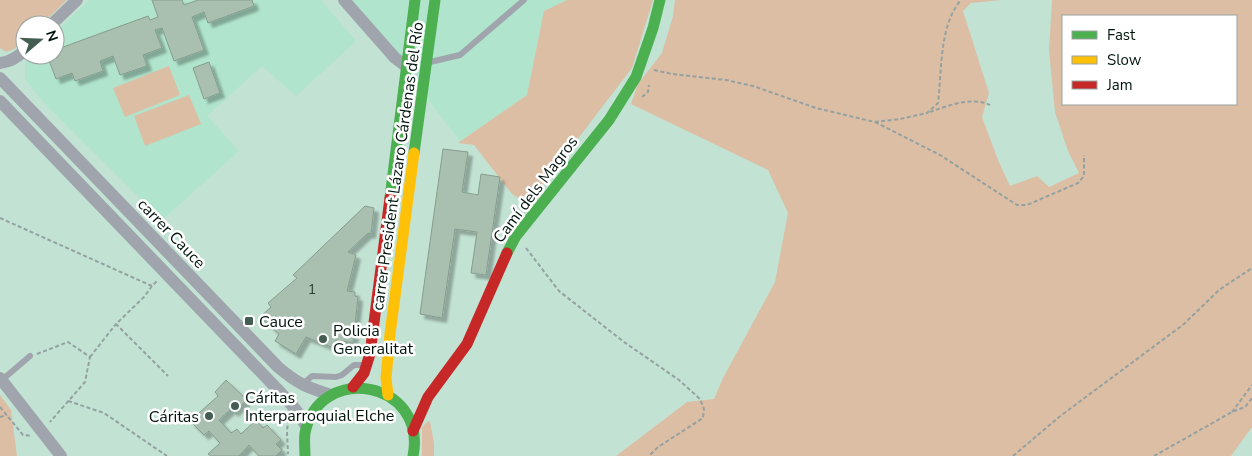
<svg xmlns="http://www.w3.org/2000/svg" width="1252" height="456" font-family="'Nunito Sans',sans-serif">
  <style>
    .built { fill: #b0e4cc }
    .green { fill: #dcbea5; fill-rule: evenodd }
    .building { fill: #a9bfb0; stroke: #879d8e; filter: url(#shadow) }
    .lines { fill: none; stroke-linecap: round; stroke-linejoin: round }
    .path { stroke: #94a1a1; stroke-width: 2; stroke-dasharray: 4 2.5; stroke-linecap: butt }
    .lane { stroke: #a0a5ad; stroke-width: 6 }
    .street { stroke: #a0a5ad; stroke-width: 12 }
    .fast { stroke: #4caf50; stroke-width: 11 }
    .slow { stroke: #ffc107; stroke-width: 11 }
    .jam { stroke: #c62828; stroke-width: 11 }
    .poi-dot { fill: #445d52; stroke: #fff; stroke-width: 2 }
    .labels { text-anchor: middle; stroke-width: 5; stroke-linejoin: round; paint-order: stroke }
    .number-label { font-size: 14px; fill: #2a4035 }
    .street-label { font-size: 16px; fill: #00150c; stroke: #fff }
    .poi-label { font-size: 16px; fill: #00150c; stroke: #fff; text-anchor: start }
  </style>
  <defs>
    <filter id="shadow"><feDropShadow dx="4.5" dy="4.5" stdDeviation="1" flood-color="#0004"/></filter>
  </defs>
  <rect width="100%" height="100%" fill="#c2e2d3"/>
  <!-- built -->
  <g class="built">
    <path d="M89,0H321L356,41L296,96L262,66L207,116L239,151L162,220L43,102L25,79V62L32,55H55V33Z"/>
    <path d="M348,0H567L544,11L527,95L460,141L383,41Z"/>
  </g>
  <!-- green -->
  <g class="green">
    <path d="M0,0H67L41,25H25V41L14,49L6,52L0,48Z"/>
    <path d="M567,0H653L632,68L528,204L512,194L474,145L458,143L527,95L544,11Z"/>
    <path d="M675,0H1002L971,3L963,11L989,93L982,117L998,160L1010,186L1037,176L1049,187L1079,173L1068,151L1055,112L1049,50L1052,0H1252V427L1231,456H616L687,402L714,399L723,378L775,282L788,213L768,170L631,104L638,84L662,53L673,16ZM1063,16H1236V104H1063Z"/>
    <path d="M169,66L180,95L125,117L113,88Z"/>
    <path d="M189,95L201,124L145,146L134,116Z"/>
    <path d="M0,395L11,410L17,456H0Z"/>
    <path d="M428,421L430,422L434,443V456H422V427Z"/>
  </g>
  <!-- building -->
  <g class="building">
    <path d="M152,0H182L184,5L198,0H252L254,6L208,23L204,12L192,17L204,50L174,61L162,28L155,30L162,48L143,55L147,66L120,75L113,56L100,61L103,71L75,81L72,73L56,79L47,55H55V50L148,16L150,20L158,17Z"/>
    <path d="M209,62L220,93L204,99L193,68Z"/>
    <path d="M443,149L468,152L462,192L478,195L481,174L500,177L486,275L471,273L477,232L455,229L442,318L420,314Z"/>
    <path d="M365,206L374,208L371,234L368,233L348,252L356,255L347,291L355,292V296L358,297L353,343L336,340L334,348L306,337L296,354L275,341L279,334L260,317L271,307L268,303L297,278L293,275Z"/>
    <path d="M226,380L247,400L234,412L231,409L219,420L231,433L237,429L241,434L256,420L263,428L267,425L281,440L276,444L282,450L276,456H259L249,445L239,456H211L208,454L220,443L209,431L204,435L190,421L218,396L215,392Z"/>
  </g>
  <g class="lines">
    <!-- path -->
    <g class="path">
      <path d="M654,70L672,74L726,80L753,86L816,108L875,122L900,119L927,113L938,103C942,71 939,25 961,0"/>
      <path d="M642,97L648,92L649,85"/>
      <path d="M930,112C947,106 972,96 990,105"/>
      <path d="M875,122L940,155L1017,205H1027L1078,183L1084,176V155"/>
      <path d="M0,218L152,286L157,281"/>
      <path d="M526,248L559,291L624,342L679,380L700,399L704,409L703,418L658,447L649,456"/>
      <path d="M152,286L144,297L116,324L168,376"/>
      <path d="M37,354L68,342L90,357L85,382L50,422"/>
      <path d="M90,357L116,324"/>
      <path d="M68,401L104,413L167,456"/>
      <path d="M0,407L23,435L31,436"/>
      <path d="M1232,412L1252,385"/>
      <path d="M0,417L7,415"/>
      <path d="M288,419L287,433L288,454"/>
      <path d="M1013,456L1059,417L1184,324L1219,290L1252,268"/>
      <path d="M1154,456L1232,412L1245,407L1252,398"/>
    </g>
    <!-- lane -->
    <g class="lane">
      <path d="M430,62L460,55L524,0"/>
      <path d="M2,380L30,356"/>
      <path d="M303,384L312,376L336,377L342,375L354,365H364"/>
    </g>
    <!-- street -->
    <g class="street">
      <path d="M344,0L395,58L407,67"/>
      <path d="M51,25L77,0"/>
      <path d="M0,63C10,62 18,57 25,50"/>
      <path d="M0,78L278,367C298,384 306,387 331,395"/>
      <path d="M0,101L281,393L296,410L306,426"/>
      <path d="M0,378L61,456"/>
    </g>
    <!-- fast -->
    <g class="fast">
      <path d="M414,153L435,0"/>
      <path d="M390,198L415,0"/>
      <path d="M507,253L516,236L609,120L636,77L653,28L660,0"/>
      <path d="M305,456C305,449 304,440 305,433C319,362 428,380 413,456"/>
    </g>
    <!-- slow -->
    <path class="slow" d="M388,395L386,378L390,334L414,153"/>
    <!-- jam -->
    <g class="jam">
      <path d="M353,387L364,373L370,354L390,198"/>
      <path d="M413,431L428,397L467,344L507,253"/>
    </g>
  </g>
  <!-- markers -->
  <g class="poi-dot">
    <rect x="244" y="316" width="10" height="10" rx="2.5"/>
    <circle cx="323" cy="339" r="5"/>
    <circle cx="235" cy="406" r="5"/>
    <circle cx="209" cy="416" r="5"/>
  </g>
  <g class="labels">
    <!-- number labels -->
    <g class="number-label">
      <text x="312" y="294">1</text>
    </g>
    <!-- street labels -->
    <g class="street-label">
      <text transform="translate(397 166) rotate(-82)" y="6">carrer President Lázaro Cárdenas del Río</text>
      <text transform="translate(535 189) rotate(-53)" y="6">Camí dels Magros</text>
      <text transform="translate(172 233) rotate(46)" y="6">carrer Cauce</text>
    </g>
    <!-- poi labels -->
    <g class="poi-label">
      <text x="259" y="327">Cauce</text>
      <text x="333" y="336">Policia<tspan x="333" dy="18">Generalitat</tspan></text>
      <text x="245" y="403">Cáritas<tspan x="245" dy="18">Interparroquial Elche</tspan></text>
      <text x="199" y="422" text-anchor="end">Cáritas</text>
    </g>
  </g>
  <!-- legend -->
  <rect x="1062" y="15" width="175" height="90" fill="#ffffff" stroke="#99a19e"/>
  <rect x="1072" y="31" width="25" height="8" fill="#4caf50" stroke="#99a19e"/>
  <text x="1107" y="40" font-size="15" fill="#00150c">Fast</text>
  <rect x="1072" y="56" width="25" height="8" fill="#ffc107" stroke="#99a19e"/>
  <text x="1107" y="65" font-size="15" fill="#00150c">Slow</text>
  <rect x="1072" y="81" width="25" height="8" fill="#c62828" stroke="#99a19e"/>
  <text x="1107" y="90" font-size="15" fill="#00150c">Jam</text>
  <!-- north arrow -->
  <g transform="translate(40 40) rotate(71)"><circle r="24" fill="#ffffff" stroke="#99a19e"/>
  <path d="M0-4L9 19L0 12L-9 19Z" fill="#445d52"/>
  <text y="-8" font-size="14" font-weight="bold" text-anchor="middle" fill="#00150c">N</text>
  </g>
</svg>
